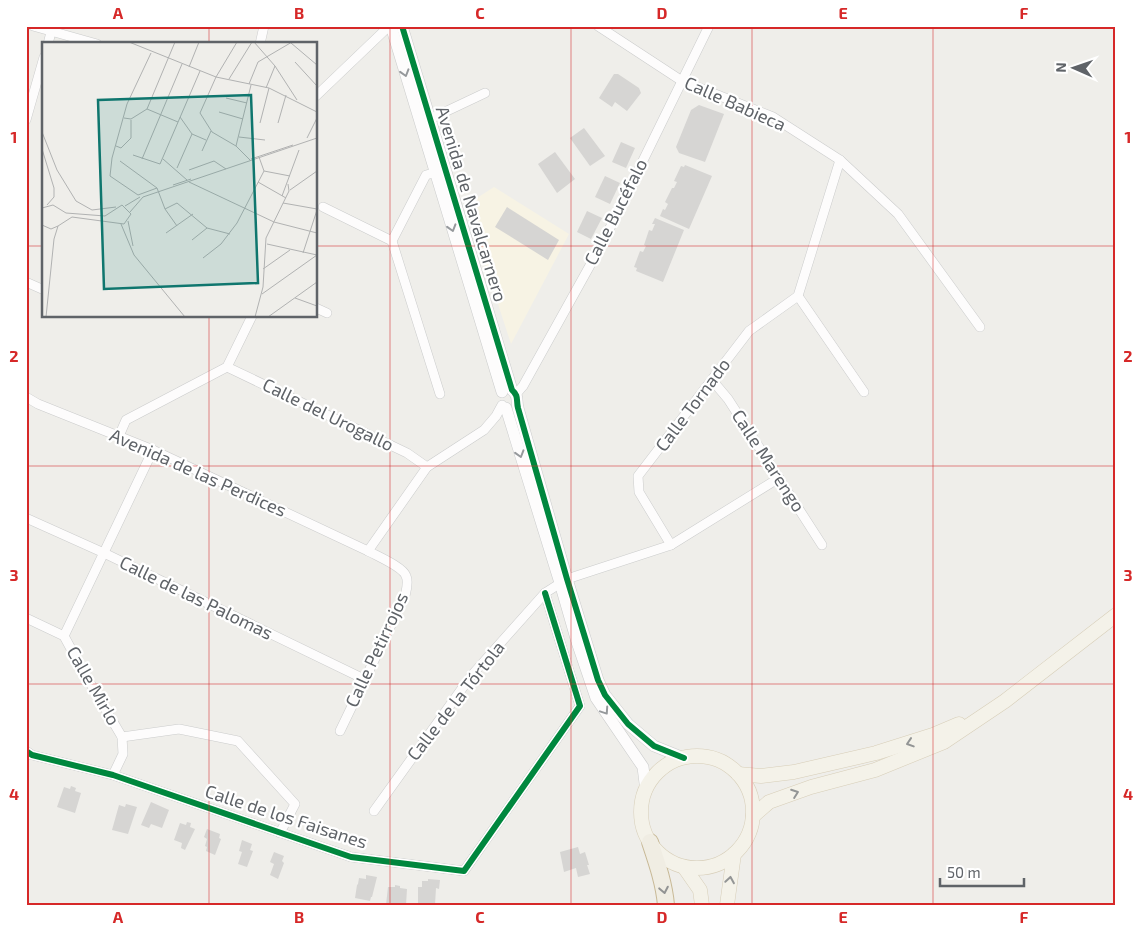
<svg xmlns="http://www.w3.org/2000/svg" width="1142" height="931" font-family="'Exo 2',sans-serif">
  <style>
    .commercial { fill: #f7f3e4 }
    .building { fill: #d6d5d3 }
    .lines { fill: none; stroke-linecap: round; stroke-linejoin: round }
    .minor-casing { stroke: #cbcccc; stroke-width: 10 }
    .tertiary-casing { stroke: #cbcccc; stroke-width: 12 }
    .primary-casing { stroke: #d7ceb8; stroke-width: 15 }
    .motorway-casing { stroke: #c8b996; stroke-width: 18 }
    .minor { stroke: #fdfcfc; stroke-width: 9 }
    .tertiary { stroke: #fdfcfc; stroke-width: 11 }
    .primary { stroke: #f4f2e9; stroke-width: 14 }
    .motorway { stroke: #f0ede3; stroke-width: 16 }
    .cycleway-casing { stroke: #fff; stroke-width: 9 }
    .cycleway { stroke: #00873e; stroke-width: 6 }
    .oneway { stroke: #96999c }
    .oneway2 { stroke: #939595 }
    .oneway3 { stroke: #929393 }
    .grid { fill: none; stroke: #d62828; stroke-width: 1; stroke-opacity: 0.55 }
    .labels { text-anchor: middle; stroke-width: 4.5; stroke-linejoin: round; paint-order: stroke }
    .street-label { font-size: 18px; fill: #5f6368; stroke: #fff }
    .inset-road { fill: none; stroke: #b1b2b2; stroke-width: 1 }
    .view { fill: #0f766e; fill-opacity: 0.15; stroke: #0f766e; stroke-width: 2.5 }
    .inset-edge { fill: none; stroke: #5f6368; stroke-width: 2.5 }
    .neatline { fill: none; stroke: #d62828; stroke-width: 2 }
    .grid-label { font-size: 16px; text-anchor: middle; font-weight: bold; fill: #d62828 }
  </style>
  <rect width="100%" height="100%" fill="#efeeea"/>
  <!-- commercial -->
  <path class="commercial" d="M494,187L569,234L511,344L466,205Z"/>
  <!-- building -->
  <g class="building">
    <path d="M614,74H618L639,88L641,93L627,111L615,102L612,107L599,98Z"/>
    <path d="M699,105L724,114L705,162L679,153L676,147L691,110Z"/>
    <path d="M584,128L605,156L590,166L570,138Z"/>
    <path d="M621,142L635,148L626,168L612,162Z"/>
    <path d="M555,152L575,179L557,193L538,164Z"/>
    <path d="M685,165L712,176L689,229L660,216L663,209L665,210L668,204L665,202L672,188H674L677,182L674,181L681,166L684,167Z"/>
    <path d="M605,176L620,183L610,204L595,197Z"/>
    <path d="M507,207L559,240L548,260L495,227Z"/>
    <path d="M587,211L602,218L591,239L577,232Z"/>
    <path d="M655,218L684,230L663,282L636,271L637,268L634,267L640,251L643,252L646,246L644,245L649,230L652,231L655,224H652Z"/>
    <path d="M71,786L76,788L75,791L81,793L75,813L57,807L64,787L70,789Z"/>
    <path d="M151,802L169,810L162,828L151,824L149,828L141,825Z"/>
    <path d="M126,804L137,807L128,834L112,830L119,805L125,807Z"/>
    <path d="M187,822L191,823L190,827L195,829L185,850L181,848L182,843L174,840L180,823L186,825Z"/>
    <path d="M207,829L220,834L219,838L221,839L215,855L206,851L207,847L205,846L207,839L204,837Z"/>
    <path d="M242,840L252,844L250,850L253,851L247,867L238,864L242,852L239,851Z"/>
    <path d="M578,847L580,854L585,852L589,865H587L590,874L578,877L576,868L564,872L560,852Z"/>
    <path d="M274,852L284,856L282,861L284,863L278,879L270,875L274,864L270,862Z"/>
    <path d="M366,875L377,877L372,897H371L370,901L355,898L357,885L358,884L359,878L366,879Z"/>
    <path d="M428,879L440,880L439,889L436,888L435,905H418V887H422V881H428Z"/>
    <path d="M395,885L400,886V888L407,889L406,905H386L388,887H395Z"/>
  </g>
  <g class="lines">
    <!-- minor casing -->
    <g class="minor-casing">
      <g id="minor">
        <path d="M33,26L97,44"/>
        <path d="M598,26L682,81L773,117L840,160L898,214L980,327"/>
        <path d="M48,44L51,32"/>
        <path d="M260,44L264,26"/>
        <path d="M316,96L385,30L390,26"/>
        <path d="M430,119L485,93"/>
        <path d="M26,120L44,57"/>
        <path d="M323,207L392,241"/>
        <path d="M26,282L44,290"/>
        <path d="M798,296L864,392"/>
        <path d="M316,308L327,313"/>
        <path d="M227,367L407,453L427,467"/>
        <path d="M712,380L728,399L822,545"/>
        <path d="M440,394L392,241L426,175L441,171"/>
        <path d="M516,394L523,386L603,242L709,26"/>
        <path d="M26,397L38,404L153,450L368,551C377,556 403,567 406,576C409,582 406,591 405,596L340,731"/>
        <path d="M119,436L126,420L227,367L252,316"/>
        <path d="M779,478L671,545L639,492L638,476L749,331L798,296L840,160"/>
        <path d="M26,518L104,553L364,679"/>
        <path d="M368,551L427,467L484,430L496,416L502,405"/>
        <path d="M26,618L64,636L83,671L122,737L123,754L113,775"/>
        <path d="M64,636L153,450"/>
        <path d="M122,737L179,729L238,741L295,804L280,833"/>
        <path d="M26,751L32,755L113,775L351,857L464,871L580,706L545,593"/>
        <path d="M374,811L471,676L545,593L567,579L671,545"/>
      </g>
    </g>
    <!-- tertiary casing -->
    <g class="tertiary-casing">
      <g id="tertiary">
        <path d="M391,26L502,392"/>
        <path d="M402,26L512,390C519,396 516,400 518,408L567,579L598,680L605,695L628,724L654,746L684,758"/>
        <path d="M506,408L560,583L577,642L596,698L643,767L646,791"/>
      </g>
    </g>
    <!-- primary casing -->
    <g class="primary-casing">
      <g id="primary">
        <circle cx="697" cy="812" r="56"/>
        <path d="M738,774L761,776L794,772L876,753L933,735L959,724"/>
        <path d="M753,816L769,802L811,787L875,770L944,742L1005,701L1116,615"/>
        <path d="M684,867L700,890L702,905"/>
        <path d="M727,905L734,854"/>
      </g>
    </g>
    <!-- motorway casing -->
    <g class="motorway-casing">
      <path id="motorway" d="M650,842C657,863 664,883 666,905"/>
    </g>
    <!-- minor -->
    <use href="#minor" class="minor"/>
    <!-- tertiary -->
    <use href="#tertiary" class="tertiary"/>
    <!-- primary -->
    <use href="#primary" class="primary"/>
    <!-- motorway -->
    <use href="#motorway" class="motorway"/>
    <!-- cycleway casing -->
    <g class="cycleway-casing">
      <g id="cycleway">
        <path d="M402,26L512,390C519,396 516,400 518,408L567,579L598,680L605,695L628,724L654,746L684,758"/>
        <path d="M26,751L32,755L113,775L351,857L464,871L580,706L545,593"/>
      </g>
    </g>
    <!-- cycleway -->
    <use href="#cycleway" class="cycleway"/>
  </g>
  <!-- one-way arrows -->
  <defs><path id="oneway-chevron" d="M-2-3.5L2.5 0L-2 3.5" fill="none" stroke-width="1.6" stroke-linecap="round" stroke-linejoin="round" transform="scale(1.25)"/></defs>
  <g class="oneway">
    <use href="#oneway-chevron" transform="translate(405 73) rotate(73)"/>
    <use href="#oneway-chevron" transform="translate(452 228) rotate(73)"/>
    <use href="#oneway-chevron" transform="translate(520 454) rotate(73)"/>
    <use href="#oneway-chevron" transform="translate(605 711) rotate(56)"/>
  </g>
  <g class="oneway2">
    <use href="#oneway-chevron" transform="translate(910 743) rotate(162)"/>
    <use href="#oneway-chevron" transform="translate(795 793) rotate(-20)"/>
    <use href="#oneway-chevron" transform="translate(730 880) rotate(-81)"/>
  </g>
  <use class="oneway3" href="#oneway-chevron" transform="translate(664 890) rotate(79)"/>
  <!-- grid -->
  <path class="grid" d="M209,26V44M390,26V905M571,26V905M752,26V905M933,26V905M26,246H44M316,246H1116M209,316V905M26,466H1116M26,684H1116"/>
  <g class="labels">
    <!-- street labels -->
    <g class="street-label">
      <text transform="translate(735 104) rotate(24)" y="6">Calle Babieca</text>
      <text transform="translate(471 204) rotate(73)" y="6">Avenida de Navalcarnero</text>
      <text transform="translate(616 212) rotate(-63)" y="6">Calle Bucéfalo</text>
      <text transform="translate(693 405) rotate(-53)" y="6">Calle Tornado</text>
      <text transform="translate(328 415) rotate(26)" y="6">Calle del Urogallo</text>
      <text transform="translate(768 461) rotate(57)" y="6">Calle Marengo</text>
      <text transform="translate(198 473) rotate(24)" y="6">Avenida de las Perdices</text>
      <text transform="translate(196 598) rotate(26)" y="6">Calle de las Palomas</text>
      <text transform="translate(377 650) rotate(-65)" y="6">Calle Petirrojos</text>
      <text transform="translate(93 686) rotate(60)" y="6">Calle Mirlo</text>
      <text transform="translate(456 701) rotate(-52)" y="6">Calle de la Tórtola</text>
      <text transform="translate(286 817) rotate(18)" y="6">Calle de los Faisanes</text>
    </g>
  </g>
  <!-- overview -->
  <g transform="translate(42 42)">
    <rect width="275" height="275" fill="#efeeea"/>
    <path class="inset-road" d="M87,0L174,35L227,46L275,70M195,0L174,35L158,71L170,90L194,104L208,118M212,0L233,24L255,58M249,1L275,23M109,11L85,62L70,116L68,134L96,153L115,146M253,20L275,44M147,25L157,0M187,37L210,0M207,42L216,20L250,0M224,46L233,24M184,56L205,61M105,67L136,80M177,70L201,77M138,75L150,92L164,98M82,76L89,77L105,67L133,0M218,81L227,46M236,81L244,53M0,90L15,128L34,159L50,168L74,165M197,95L223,98M265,96L275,76M74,104L79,106L89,96V78M194,104L209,43M0,107L12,146V155L5,163M160,109L169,89M91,113L118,122L158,29M100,117L140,22M121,117L145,138M209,117L251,103M78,119L115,146L123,167M135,126L150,92M147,128L172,119L184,127M222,129L248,134M147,140L232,180L275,191M216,140L244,156M131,143L149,137M248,148L275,129M240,154L257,108M241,161L275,167M83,164L98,155M0,166L11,163L24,171L63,174L80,163L89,172L82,182L30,175L16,184L12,197L4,275M88,170L101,155L275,96M86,179L91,204M79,182L92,213L143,275M0,183L9,187L16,184M135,184L123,167L135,161L165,186L188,192M124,191L151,172M150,198L165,186M225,202L275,213M261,211L275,168M161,216L179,202L195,181L222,129L217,115M221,227L248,208M220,252L275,213M253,256L275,264M213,275L221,245L224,196L247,149L246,142M226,275L275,240"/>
    <path class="view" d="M209,53L216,241L62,247L56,58Z"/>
    <rect width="275" height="275" class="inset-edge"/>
  </g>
  <!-- border -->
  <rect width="1142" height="931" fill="none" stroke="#ffffff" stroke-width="55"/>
  <!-- north arrow -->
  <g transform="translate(1074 68) rotate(272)" stroke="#ffffff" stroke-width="4" paint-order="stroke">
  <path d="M0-4L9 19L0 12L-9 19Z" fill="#5f6368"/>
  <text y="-8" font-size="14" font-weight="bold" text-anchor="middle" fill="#5f6368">N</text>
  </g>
  <!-- scale -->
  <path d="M940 878v8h84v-8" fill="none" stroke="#5f6368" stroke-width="2.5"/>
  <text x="947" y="878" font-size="15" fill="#5f6368" stroke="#ffffff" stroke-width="4" paint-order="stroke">50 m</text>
  <rect x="28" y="28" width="1086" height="876" class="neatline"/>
  <g class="grid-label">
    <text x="118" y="19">A</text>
    <text x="299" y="19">B</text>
    <text x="480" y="19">C</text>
    <text x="662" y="19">D</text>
    <text x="843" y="19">E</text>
    <text x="1024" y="19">F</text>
    <text x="14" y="143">1</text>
    <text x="1128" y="143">1</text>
    <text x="14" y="362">2</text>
    <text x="1128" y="362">2</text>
    <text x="14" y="581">3</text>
    <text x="1128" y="581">3</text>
    <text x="14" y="800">4</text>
    <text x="1128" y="800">4</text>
    <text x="118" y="923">A</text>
    <text x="299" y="923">B</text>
    <text x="480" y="923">C</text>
    <text x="662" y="923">D</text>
    <text x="843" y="923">E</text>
    <text x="1024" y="923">F</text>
  </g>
</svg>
